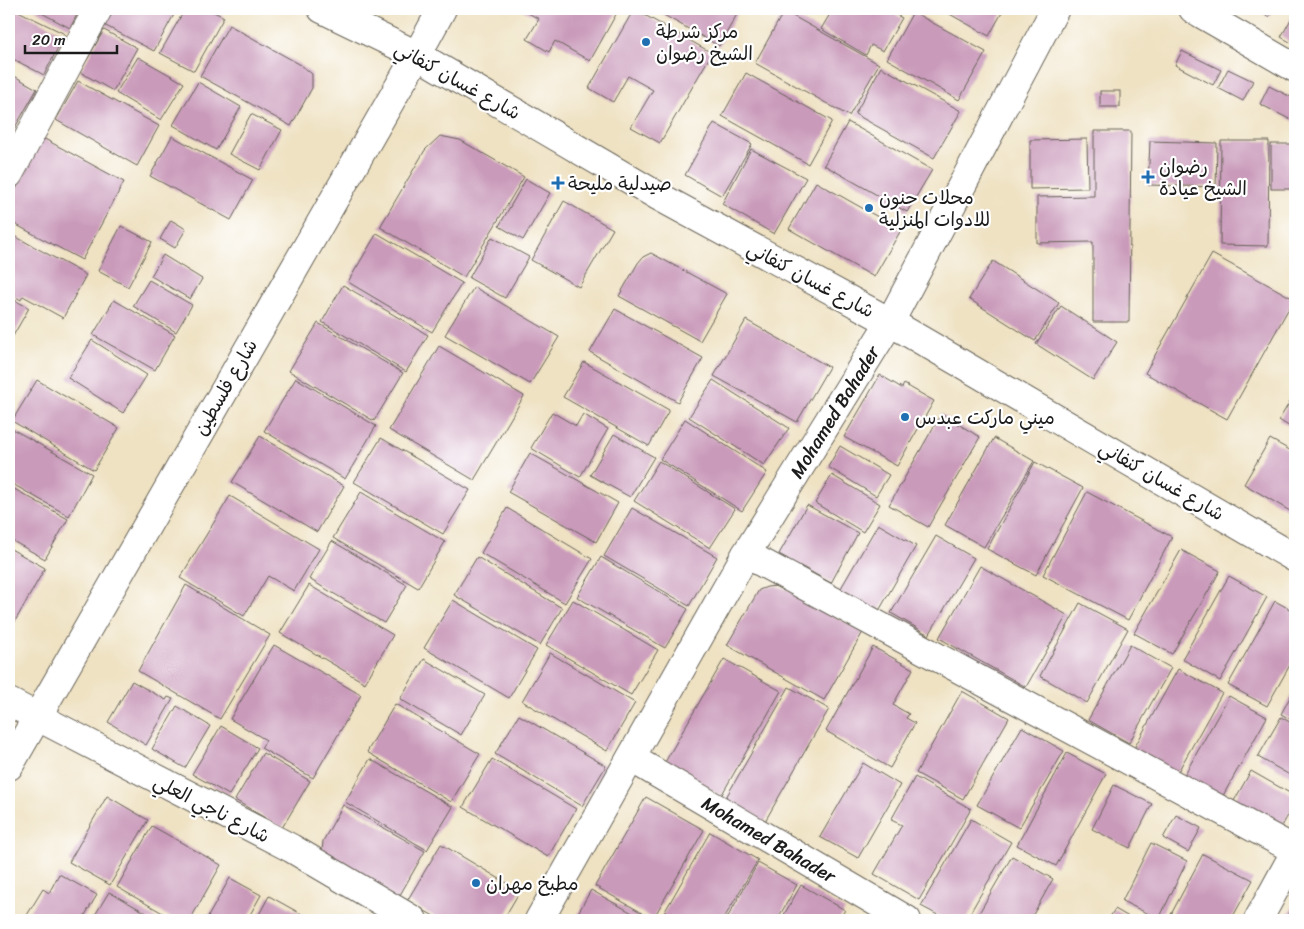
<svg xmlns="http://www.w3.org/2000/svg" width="1304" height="929" font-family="Sriracha,'Playpen Sans Arabic',sans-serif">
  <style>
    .building { fill: #c99aba }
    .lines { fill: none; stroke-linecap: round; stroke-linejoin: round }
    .minor-casing { stroke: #666156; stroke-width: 30 }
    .tertiary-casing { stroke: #666156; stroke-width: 30 }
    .minor { stroke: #fff; stroke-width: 28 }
    .tertiary { stroke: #fff; stroke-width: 28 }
    .poi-dot { fill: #1f6fb2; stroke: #fff; stroke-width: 2 }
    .labels { text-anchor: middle; stroke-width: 4.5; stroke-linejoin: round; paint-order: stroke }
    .poi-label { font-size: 19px; fill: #1c1c1c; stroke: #fff; text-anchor: start }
    .street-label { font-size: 19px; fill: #1c1c1c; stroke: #fff }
  </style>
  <rect width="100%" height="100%" fill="#fff"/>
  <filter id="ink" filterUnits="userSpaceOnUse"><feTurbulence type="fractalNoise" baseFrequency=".02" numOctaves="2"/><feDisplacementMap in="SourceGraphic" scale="10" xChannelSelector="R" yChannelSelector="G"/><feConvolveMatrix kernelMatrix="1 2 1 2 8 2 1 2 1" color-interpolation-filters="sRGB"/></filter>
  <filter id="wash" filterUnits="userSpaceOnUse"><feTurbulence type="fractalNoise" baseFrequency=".0096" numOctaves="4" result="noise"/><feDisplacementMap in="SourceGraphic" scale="20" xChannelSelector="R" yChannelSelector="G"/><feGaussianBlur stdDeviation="1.12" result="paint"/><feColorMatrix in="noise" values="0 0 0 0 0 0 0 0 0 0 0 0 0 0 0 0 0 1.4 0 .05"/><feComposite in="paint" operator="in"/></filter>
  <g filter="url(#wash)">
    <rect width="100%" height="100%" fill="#efe2c3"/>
    <g id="blocks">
      <!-- building -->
      <g class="building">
        <path d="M14,9L65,34L44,75L9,57V18Z"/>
        <path d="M34,9H80L70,28Z"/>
        <path d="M113,9H177L154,51L104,25Z"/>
        <path d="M185,9H208L224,17L194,71L160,53Z"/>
        <path d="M521,9H619L590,61L555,41L549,52L527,39L539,19Z"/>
        <path d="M634,9L712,53L660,143L631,127L653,90L628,76L613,102L589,88Z"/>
        <path d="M653,9H740L719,46Z"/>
        <path d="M833,9H886L902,18L883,51L871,45L866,55L821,29Z"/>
        <path d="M948,9H1004L989,36L946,12Z"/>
        <path d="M1255,9H1274L1269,17Z"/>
        <path d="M784,11L879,64L849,116L755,63Z"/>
        <path d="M913,12L986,52L959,100L887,59Z"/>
        <path d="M1295,12V45L1281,37Z"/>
        <path d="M229,25L301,65L312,74V88L291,126L200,76Z"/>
        <path d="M104,30L137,48L113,91L80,72Z"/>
        <path d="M1182,51L1221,70L1213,85L1175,65Z"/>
        <path d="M138,57L184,83L161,120L116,93Z"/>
        <path d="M881,67L961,111L934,158L855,114Z"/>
        <path d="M1228,69L1253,81L1243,101L1218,88Z"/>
        <path d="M9,73L37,89L9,138Z"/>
        <path d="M746,73L832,121L808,164L722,116Z"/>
        <path d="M78,81L159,126L137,166L56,120Z"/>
        <path d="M198,82L241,107L216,150L173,125Z"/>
        <path d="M1269,86L1295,99V122L1260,104Z"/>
        <rect x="1100" y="91" width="20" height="16"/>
        <path d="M251,114L282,130L260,170L229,154Z"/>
        <path d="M848,122L932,170L907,212L824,165Z"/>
        <path d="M714,123L752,144L722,196L685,175Z"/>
        <path d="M1094,131H1131L1129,322H1093V242L1037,243V197L1094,196Z"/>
        <path d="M172,136L253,180L231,220L150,176Z"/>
        <path d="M440,136L460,140L524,177L464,277L380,227L425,150Z"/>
        <path d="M43,138L124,182L82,260L9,221V202Z"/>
        <path d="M1087,139L1088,188L1030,189V140Z"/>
        <path d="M1150,141L1217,143L1216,187L1148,185Z"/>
        <path d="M1221,141H1269L1268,246L1220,245Z"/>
        <rect x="1271" y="144" width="24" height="45"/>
        <path d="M751,149L806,178L774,234L722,204Z"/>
        <path d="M526,179L550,193L523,240L499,226Z"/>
        <path d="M816,182L901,230L874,277L789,229Z"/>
        <path d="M564,201L613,229L579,287L531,260Z"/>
        <path d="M171,220L186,229L175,248L160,239Z"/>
        <path d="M121,226L152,242L128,287L98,271Z"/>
        <path d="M9,233L86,275L63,318L23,296L21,300L9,293Z"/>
        <path d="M377,233L462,283L432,332L348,282Z"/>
        <path d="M492,237L529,257L505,298L469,278Z"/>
        <path d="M651,253L727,294L700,341L619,296L638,263L643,257Z"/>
        <path d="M1212,254L1294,299L1227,419L1145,373Z"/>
        <path d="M163,255L202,279L190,299L151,276Z"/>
        <path d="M993,261L1059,303L1035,341L969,299Z"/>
        <path d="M149,280L192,305L176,332L133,306Z"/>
        <path d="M343,285L428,335L406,372L322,322Z"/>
        <path d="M474,287L559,337L530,384L445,335Z"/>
        <path d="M9,297L29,308L9,343Z"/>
        <path d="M114,300L175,335L155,370L93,335Z"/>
        <path d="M1061,306L1117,342L1093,380L1036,344Z"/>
        <path d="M615,309L703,358L678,402L590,352Z"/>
        <path d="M746,320L829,367L797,422L714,376Z"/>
        <path d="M318,323L403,373L374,421L289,371Z"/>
        <path d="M92,340L147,375L123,413L68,378Z"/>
        <path d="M439,346L524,396L474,480L389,430Z"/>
        <path d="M584,362L669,410L649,446L563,397Z"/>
        <path d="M880,375L902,388L904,384L934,401L897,466L844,437Z"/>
        <path d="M296,378L376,426L345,479L264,431Z"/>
        <path d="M37,380L119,428L94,470L12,421Z"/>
        <path d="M713,380L789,428L764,465L689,417Z"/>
        <path d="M1295,393V430L1279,420Z"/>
        <path d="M552,412L576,426L583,414L608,429L580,477L531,448Z"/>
        <path d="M941,414L980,437L928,527L889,505Z"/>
        <path d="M685,419L767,472L742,511L660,459Z"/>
        <path d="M9,427L92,474L69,516L9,482Z"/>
        <path d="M614,434L654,457L630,497L590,475Z"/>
        <path d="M260,436L344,486L317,532L232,482Z"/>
        <path d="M381,438L470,490L443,534L354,482Z"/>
        <path d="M994,438L1034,461L984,547L945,525Z"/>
        <path d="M1270,439L1295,453V514L1244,484Z"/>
        <path d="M840,446L889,475L876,496L828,467Z"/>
        <path d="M530,453L618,503L596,542L508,492Z"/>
        <path d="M659,461L735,509L710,548L634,501Z"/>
        <path d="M1035,462L1083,488L1036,575L987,549Z"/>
        <path d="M832,475L880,504L863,532L815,503Z"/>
        <path d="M9,486L68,519L45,559L9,539Z"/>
        <path d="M361,492L445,542L418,588L333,538Z"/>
        <path d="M1087,492L1172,537L1128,620L1043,575Z"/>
        <path d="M230,496L319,549L294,591L268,576L244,616L180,578Z"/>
        <path d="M807,505L858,533L831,583L779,554Z"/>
        <path d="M507,508L592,559L565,603L481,553Z"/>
        <path d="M632,508L717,557L689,606L604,556Z"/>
        <path d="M878,524L916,546L876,616L837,595Z"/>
        <path d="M936,536L974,558L929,635L891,613Z"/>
        <path d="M332,541L407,585L384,623L309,579Z"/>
        <path d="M9,548L45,568L9,632Z"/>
        <path d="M1181,550L1220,571L1172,654L1134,633Z"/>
        <path d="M477,557L562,608L540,645L454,595Z"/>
        <path d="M601,557L688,609L665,648L577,597Z"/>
        <path d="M980,566L1067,615L1026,687L939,638Z"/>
        <path d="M1229,576L1267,597L1220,681L1182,659Z"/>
        <path d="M186,585L270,635L220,719L138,671Z"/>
        <path d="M309,585L393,635L365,683L280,633Z"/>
        <path d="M776,586L787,589L863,632L824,700L727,645L759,590L767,587Z"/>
        <path d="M453,600L537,650L509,698L424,648Z"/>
        <path d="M573,600L658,650L631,695L546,645Z"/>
        <path d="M1275,601L1295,612V656L1267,706L1228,685Z"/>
        <path d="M1080,603L1128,629L1087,703L1040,676Z"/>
        <path d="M274,645L361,695L313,778L261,748L266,740L230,719Z"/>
        <path d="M1130,645L1171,668L1129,743L1088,720Z"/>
        <path d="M873,647L913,669L893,705L909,714L906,718L915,723L890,768L826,731Z"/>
        <path d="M550,653L635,703L607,751L522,701Z"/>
        <path d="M424,659L485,695L461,735L400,699Z"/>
        <path d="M724,659L781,691L721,796L664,764Z"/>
        <path d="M1178,669L1222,693L1175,777L1132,752Z"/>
        <path d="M132,681L166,700L168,697L173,699L146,745L108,722Z"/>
        <path d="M789,687L829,709L764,823L724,801Z"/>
        <path d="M1295,688V722L1281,714Z"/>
        <path d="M962,691L1009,718L963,799L916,773Z"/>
        <path d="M1229,696L1267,717L1220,801L1182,779Z"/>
        <path d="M395,704L480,754L451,802L367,752Z"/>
        <path d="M177,706L210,726L185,768L152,749Z"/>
        <path d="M519,715L606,766L582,806L495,754Z"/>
        <path d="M1281,717L1295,725V778L1258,757Z"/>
        <path d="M221,726L258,748L229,795L192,774Z"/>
        <path d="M1022,727L1064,751L1019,828L977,805Z"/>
        <path d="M263,753L310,781L282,828L235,800Z"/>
        <path d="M1067,753L1106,774L1056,866L1017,845Z"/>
        <path d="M370,759L453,807L427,850L345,802Z"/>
        <path d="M492,759L576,809L548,857L463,807Z"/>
        <path d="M863,763L900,785L858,858L820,837Z"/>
        <path d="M1251,771L1295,796V803L1277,835L1230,808Z"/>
        <path d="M915,777L971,809L919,900L874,874L902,825L891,820Z"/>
        <path d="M1114,785L1152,804L1130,848L1092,829Z"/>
        <path d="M107,796L148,820L110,885L69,862Z"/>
        <path d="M646,797L704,830L653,919L595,886Z"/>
        <path d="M343,805L425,851L396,902L322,853L323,841Z"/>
        <path d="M1176,815L1201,828L1188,852L1163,838Z"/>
        <path d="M971,819L1011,842L966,920H947L921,906Z"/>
        <path d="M152,826L221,865L190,920H175L117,887Z"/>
        <path d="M710,832L758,860L723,920H705L700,917L704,920H660Z"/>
        <path d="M1151,843L1187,861L1159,919L1122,901Z"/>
        <path d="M441,844L520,891L503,920H441L407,901Z"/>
        <path d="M1203,854L1253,880L1231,920H1168Z"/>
        <path d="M1012,856L1053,879L1030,920H975Z"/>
        <path d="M758,863L797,885L777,920H726Z"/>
        <path d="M59,874L97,895L82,920H24L43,889L49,893Z"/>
        <path d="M230,878L261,895L247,920H206Z"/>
        <path d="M801,885L845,910L839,920H781Z"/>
        <path d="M591,890L643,919V920H574Z"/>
        <path d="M109,892L159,920H92Z"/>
        <path d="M269,896L303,915L301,920H256Z"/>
        <path d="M1295,904V920H1285Z"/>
        <path d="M1115,909L1134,920H1108Z"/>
      </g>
    </g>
  </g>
  <g filter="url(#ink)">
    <use href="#blocks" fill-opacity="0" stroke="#666156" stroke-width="1"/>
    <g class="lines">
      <!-- minor casing -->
      <g class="minor-casing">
        <g id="minor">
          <path d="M322,9L417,55L658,196L890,322L1295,558"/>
          <path d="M1193,9L1295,68"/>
          <path d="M9,174L98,9"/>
          <path d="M746,554L1295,850"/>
          <path d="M9,702L291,848L413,920"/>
          <path id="s1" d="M631,758L907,920"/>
          <path id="s2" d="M539,920L746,554L890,322L1055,9"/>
          <path d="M1258,920L1295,852"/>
        </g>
      </g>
      <!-- tertiary casing -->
      <g class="tertiary-casing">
        <path id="tertiary" d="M9,766L417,55L442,9"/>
      </g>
      <!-- minor -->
      <use href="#minor" class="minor"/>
      <!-- tertiary -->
      <use href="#tertiary" class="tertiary"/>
    </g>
  </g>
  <!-- markers -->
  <g class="poi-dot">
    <circle cx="646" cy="42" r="5"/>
    <path d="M1145.5 169.5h5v5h5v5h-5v5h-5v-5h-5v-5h5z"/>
    <path d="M555.5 175.5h5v5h5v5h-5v5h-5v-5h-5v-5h5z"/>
    <circle cx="869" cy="208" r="5"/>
    <circle cx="905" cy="417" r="5"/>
    <circle cx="476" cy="883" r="5"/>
  </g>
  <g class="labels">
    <!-- poi labels -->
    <g class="poi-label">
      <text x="656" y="38">مركز شرطة<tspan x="656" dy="22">الشيخ رضوان</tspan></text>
      <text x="1159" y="173">رضوان<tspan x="1159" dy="22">الشيخ عيادة</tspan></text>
      <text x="568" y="190">صيدلية مليحة</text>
      <text x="879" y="204">محلات حنون<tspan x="879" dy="22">للادوات المنزلية</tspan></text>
      <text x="915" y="424">ميني ماركت عبدس</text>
      <text x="486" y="890">مطبخ مهران</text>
    </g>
    <!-- street labels -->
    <g class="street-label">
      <text transform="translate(458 80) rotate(29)" y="7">شارع غسان كنفاني</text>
      <text transform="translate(811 279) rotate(28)" y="7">شارع غسان كنفاني</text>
      <text transform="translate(225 387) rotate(-60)" y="7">شارع فلسطين</text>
      <text dy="7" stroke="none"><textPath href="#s2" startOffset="588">Mohamed Bahader</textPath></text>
      <text transform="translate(1162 480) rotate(30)" y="7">شارع غسان كنفاني</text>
      <text transform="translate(212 808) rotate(27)" y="7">شارع ناجي العلي</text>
      <text dy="7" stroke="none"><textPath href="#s1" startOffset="160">Mohamed Bahader</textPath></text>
    </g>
  </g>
  <!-- margin -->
  <rect width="1304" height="929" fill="none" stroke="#fff" stroke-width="30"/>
  <!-- scale -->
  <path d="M25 45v8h92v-8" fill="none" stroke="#1c1c1c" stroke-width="2.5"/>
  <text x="32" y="45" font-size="15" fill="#1c1c1c" stroke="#ffffff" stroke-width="4" paint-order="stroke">20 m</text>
</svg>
